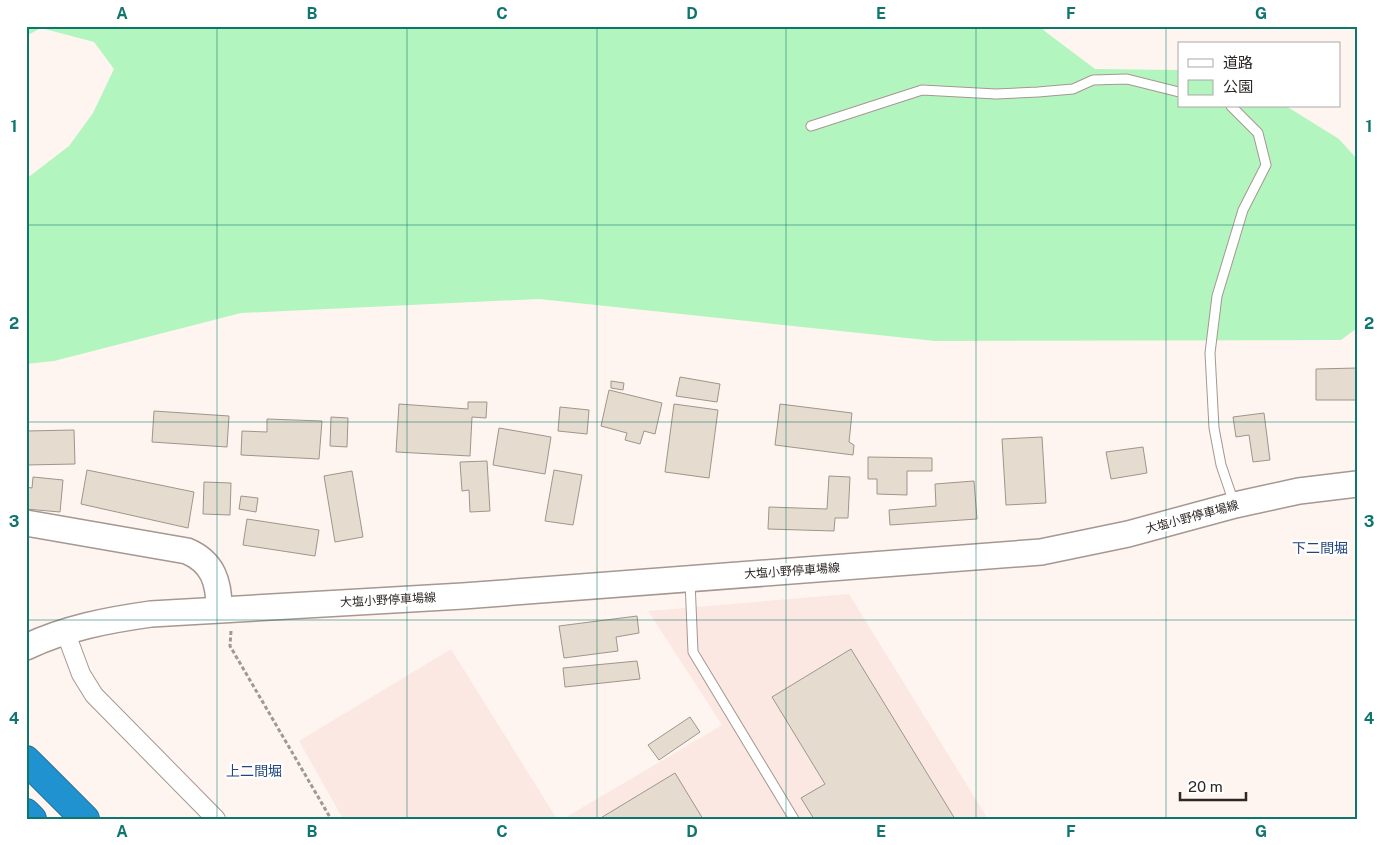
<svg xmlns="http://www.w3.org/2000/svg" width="1383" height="845" font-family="'Public Sans','Noto Sans JP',sans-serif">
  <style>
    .industrial { fill: #fce8e2 }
    .green { fill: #b3f5bf }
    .building { fill: #e6dbcf; stroke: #9f958a }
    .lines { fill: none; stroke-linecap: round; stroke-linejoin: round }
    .lane-casing { stroke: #a69791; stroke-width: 11 }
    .street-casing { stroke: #a69791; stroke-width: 20 }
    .secondary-casing { stroke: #a69791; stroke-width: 28 }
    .highway-casing { stroke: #256d94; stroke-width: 30 }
    .path { stroke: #a09895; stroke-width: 3; stroke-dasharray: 4 2.5; stroke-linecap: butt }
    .lane { stroke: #fff; stroke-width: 9 }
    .street { stroke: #fff; stroke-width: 18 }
    .secondary { stroke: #fff; stroke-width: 25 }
    .highway { stroke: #2092d0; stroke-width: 28 }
    .grid { fill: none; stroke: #0f766e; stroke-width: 1; stroke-opacity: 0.55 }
    .labels { text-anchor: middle; stroke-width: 4.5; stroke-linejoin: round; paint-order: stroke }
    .street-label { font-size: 12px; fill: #2d2725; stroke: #fff }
    .neighbourhood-label { font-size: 14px; fill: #22467c; stroke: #fff }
    .neatline { fill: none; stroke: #0f766e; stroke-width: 2 }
    .grid-label { font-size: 16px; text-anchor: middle; font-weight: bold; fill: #0f766e }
  </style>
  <rect width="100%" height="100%" fill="#fef5f1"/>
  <!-- industrial -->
  <g class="industrial">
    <path d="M849,594L988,819H563L722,725L648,611Z"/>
    <path d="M451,649L557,819H343L299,741Z"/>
  </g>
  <!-- green -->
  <path class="green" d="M26,26H1038L1095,69L1179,70V106H1286L1339,139L1357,159V328L1341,340L935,341L539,299L241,313L54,361L26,364V179L69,146L93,113L114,69L94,42L41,28L26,36Z"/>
  <!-- building -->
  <g class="building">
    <path d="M1357,368V400H1316V369Z"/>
    <path d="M680,377L720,384L717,402L676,396Z"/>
    <path d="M611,381L624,383L623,390L611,388Z"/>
    <path d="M609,390L662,403L655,434L644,431L640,444L625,440L627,433L601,426Z"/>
    <path d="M468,402H487L486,418L472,417L470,456L396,452L399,404L468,409Z"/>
    <path d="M674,404L718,410L709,478L665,472Z"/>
    <path d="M780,404L852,413L849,442L854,445L853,455L775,445Z"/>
    <path d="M560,407L589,410L587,434L558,431Z"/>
    <path d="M154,411L229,416L227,447L152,442Z"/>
    <path d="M1264,413L1270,460L1253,462L1249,435L1236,437L1233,417Z"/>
    <path d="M331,417L348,418L347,447L330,446Z"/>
    <path d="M267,419L322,421L319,459L241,455L242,431L267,432Z"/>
    <path d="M499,428L551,437L545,474L493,465Z"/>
    <path d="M74,430L75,464L26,465V431Z"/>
    <path d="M1042,437L1046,503L1006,505L1002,439Z"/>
    <path d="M1143,447L1147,473L1111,479L1106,452Z"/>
    <path d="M868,457L932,458V471H907V495L877,494V479H868Z"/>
    <path d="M487,461L490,511L470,512L469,490L462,491L460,462Z"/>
    <path d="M87,470L194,492L188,528L81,504Z"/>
    <path d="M554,470L582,475L573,525L545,521Z"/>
    <path d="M352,471L363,537L335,542L324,476Z"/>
    <path d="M829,476L850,477L848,518H835L834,531L768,529L769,507L827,509Z"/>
    <path d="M33,477L63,480L60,512L26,509V487L32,488Z"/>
    <path d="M974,481L977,519L890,525L889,510L936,506L935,484Z"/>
    <path d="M204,482L231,483L230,515L203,514Z"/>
    <path d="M241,496L258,498L256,512L239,509Z"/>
    <path d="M247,519L319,530L315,556L243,545Z"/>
    <path d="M637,616L639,633L616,637L618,651L564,658L559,626Z"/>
    <path d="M851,649L955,819H814L801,798L825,784L772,697Z"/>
    <path d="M637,661L640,679L565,687L563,668Z"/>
    <path d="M690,717L700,732L659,760L648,745Z"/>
    <path d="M675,773L703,819H599Z"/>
  </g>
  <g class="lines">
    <!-- lane casing -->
    <g class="lane-casing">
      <g id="lane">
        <path d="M1231,106L1258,133L1266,165L1243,210L1217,296L1210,353L1214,428L1221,465L1234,503"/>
        <path d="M811,126L922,90L996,94L1038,92L1073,89L1093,80L1127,79L1179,92"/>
        <path d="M690,581L693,652L794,819"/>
      </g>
    </g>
    <!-- street casing -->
    <g class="street-casing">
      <path id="street" d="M65,631L81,674L94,695L216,819"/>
    </g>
    <!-- secondary casing -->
    <g class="secondary-casing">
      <g id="secondary">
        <path d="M26,523L187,551C213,562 219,582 219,608"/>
        <path d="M26,647C66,628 108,620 151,614L463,596L1041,552L1128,534L1235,505L1299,491L1357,484"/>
      </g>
    </g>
    <!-- highway casing -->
    <g class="highway-casing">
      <g id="highway">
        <path d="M26,760L85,819"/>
        <path d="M26,813L32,819"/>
      </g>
    </g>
    <!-- path -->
    <path class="path" d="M231,631L230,646L331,819"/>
    <!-- lane -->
    <use href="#lane" class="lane"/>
    <!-- street -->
    <use href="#street" class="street"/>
    <!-- secondary -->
    <use href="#secondary" class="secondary"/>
    <!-- highway -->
    <use href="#highway" class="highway"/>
  </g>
  <!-- grid -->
  <path class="grid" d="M217,26V819M407,26V819M597,26V819M786,26V819M976,26V819M1166,26V819M26,225H1357M26,422H1357M26,620H1357"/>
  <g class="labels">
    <!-- street labels -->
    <g class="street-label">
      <text transform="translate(1192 517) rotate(-15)" y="4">大塩小野停車場線</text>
      <text transform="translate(792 571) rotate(-4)" y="4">大塩小野停車場線</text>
      <text transform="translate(388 600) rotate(-3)" y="4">大塩小野停車場線</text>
    </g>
    <!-- neighbourhood labels -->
    <g class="neighbourhood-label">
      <text x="1320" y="553">下二間堀</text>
      <text x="254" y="776">上二間堀</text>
    </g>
  </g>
  <!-- border -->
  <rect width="1383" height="845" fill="none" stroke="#ffffff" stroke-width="55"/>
  <!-- legend -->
  <rect x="1178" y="42" width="162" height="65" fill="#ffffff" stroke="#aba9a8"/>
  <rect x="1188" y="59" width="25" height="8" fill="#ffffff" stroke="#aba9a8"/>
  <text x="1223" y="68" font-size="15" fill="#2d2725">道路</text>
  <rect x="1188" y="80" width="25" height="15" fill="#b3f5bf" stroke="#aba9a8"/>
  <text x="1223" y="92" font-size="15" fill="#2d2725">公園</text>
  <!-- scale -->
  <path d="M1180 792v8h66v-8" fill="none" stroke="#2d2725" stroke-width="2.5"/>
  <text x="1188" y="792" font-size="15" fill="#2d2725" stroke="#ffffff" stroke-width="4" paint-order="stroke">20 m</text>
  <rect x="28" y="28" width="1328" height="790" class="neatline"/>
  <g class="grid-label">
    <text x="122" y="19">A</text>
    <text x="312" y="19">B</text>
    <text x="502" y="19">C</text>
    <text x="692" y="19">D</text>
    <text x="881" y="19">E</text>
    <text x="1071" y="19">F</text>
    <text x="1261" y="19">G</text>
    <text x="14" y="132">1</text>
    <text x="1369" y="132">1</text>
    <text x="14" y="329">2</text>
    <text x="1369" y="329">2</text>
    <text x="14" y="527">3</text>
    <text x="1369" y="527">3</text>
    <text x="14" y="724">4</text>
    <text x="1369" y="724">4</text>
    <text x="122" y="837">A</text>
    <text x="312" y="837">B</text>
    <text x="502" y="837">C</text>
    <text x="692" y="837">D</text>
    <text x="881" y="837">E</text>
    <text x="1071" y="837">F</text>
    <text x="1261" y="837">G</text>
  </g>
</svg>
